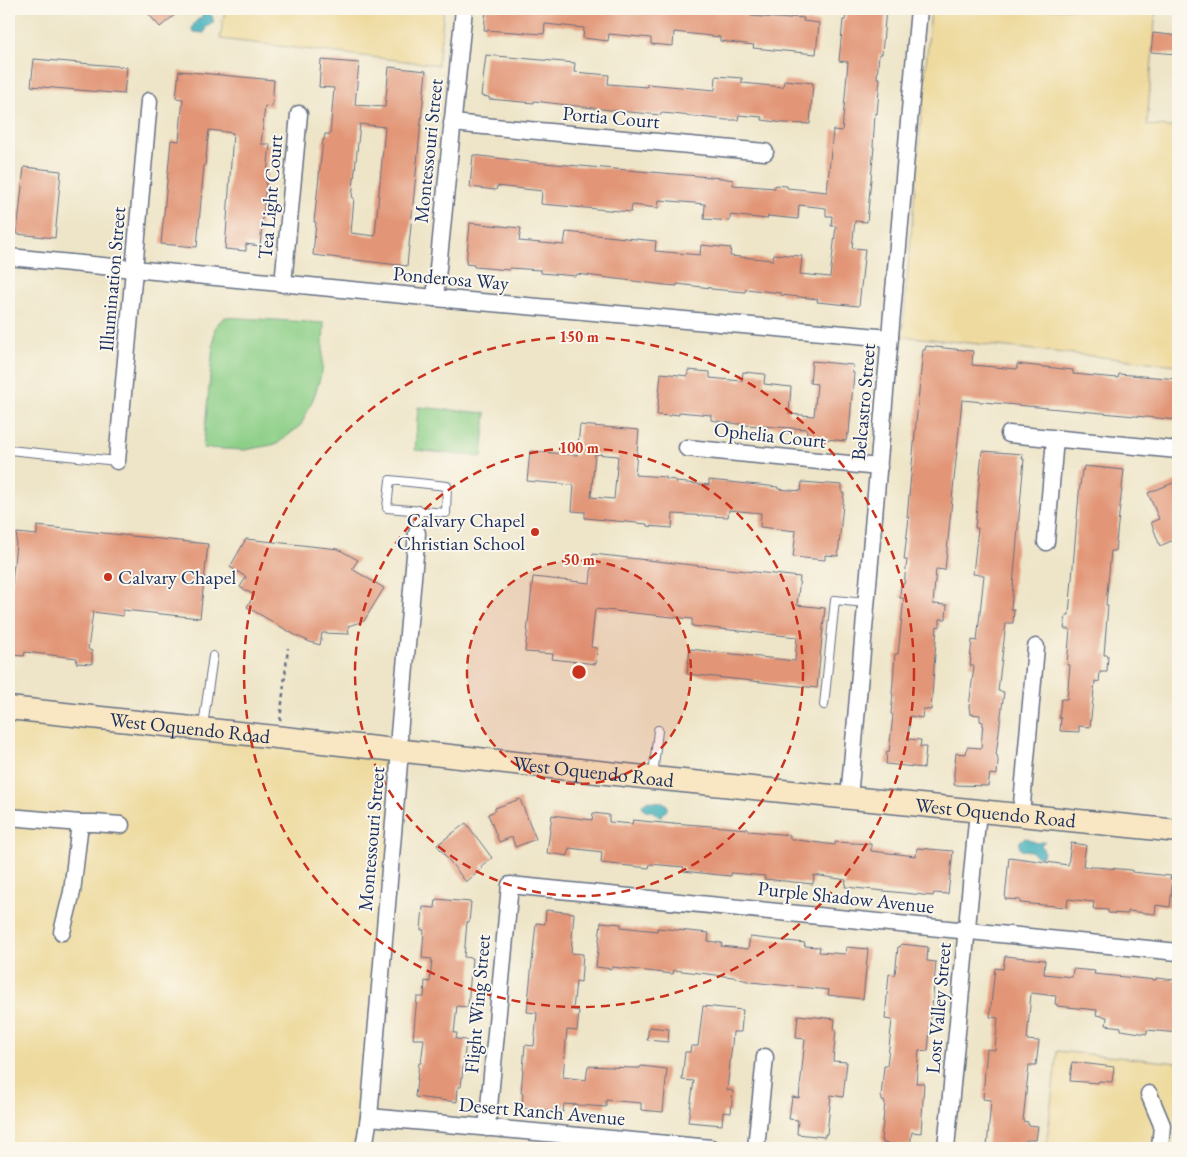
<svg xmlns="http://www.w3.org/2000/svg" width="1187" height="1157" font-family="'EB Garamond',serif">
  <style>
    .green { fill: #8dcf88; stroke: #547f73 }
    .sand { fill: #eeda9e; stroke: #84847e }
    .water { fill: #40b0ba; stroke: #2e708c }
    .building { fill: #e29677; fill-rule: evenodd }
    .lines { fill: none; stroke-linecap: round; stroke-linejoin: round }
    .lane-casing { stroke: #656f83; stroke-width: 10 }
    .street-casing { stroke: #656f83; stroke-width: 19 }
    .secondary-casing { stroke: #656f83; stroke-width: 25 }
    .path { stroke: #656f83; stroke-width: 2.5; stroke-dasharray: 4 4; stroke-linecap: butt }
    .lane { stroke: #fff; stroke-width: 8 }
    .street { stroke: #fff; stroke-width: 16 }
    .secondary { stroke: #f9e7c3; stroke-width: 22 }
    .ring { fill: none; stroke: #c8321e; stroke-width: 2.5; stroke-dasharray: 9 6 }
    .poi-dot { fill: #c8321e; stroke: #fbf7ec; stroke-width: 2 }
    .labels { text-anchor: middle; stroke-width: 4; stroke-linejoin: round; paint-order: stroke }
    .street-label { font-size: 20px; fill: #1b2f5e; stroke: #fbf7ec }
    .poi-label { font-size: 20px; fill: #1b2f5e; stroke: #fbf7ec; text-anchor: end }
    .centre { fill: #c8321e; stroke: #fbf7ec; stroke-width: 2.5 }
    .ring-label { font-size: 15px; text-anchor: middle; font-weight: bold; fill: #c8321e; stroke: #fbf7ec; stroke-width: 4; stroke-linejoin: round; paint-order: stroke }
  </style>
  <rect width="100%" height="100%" fill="#fbf7ec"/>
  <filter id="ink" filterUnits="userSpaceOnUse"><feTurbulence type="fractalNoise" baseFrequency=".02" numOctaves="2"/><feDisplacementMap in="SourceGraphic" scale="10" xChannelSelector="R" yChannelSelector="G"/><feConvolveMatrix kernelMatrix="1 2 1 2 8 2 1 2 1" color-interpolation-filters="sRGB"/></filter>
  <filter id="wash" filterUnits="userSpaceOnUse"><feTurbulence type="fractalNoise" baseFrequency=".0096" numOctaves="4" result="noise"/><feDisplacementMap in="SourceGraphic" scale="20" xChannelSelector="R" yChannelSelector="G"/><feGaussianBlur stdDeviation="1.12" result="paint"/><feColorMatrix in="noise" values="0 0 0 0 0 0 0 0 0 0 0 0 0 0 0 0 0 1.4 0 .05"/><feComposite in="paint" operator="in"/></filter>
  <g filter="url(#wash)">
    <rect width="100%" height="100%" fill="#eee5c8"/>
    <!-- green -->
    <g class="green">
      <path d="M225,317L324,323L322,372L314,397L301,425L277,444L245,450L203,448L215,326Z"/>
      <path d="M418,407L486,413L482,457L415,450Z"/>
    </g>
    <!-- sand -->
    <g class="sand">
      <path d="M225,9H444L438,65L220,39Z"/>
      <path d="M931,9H1156L1147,125L1178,128V365L902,336Z"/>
      <path d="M9,721L400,751L360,1148H9Z"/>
      <path d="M1057,1051L1178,1063V1148H1046Z"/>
    </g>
    <!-- water -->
    <g class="water">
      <path d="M205,12C211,12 214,18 213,23L206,27L204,33L194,32L192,30C192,25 197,19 201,18Z"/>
      <path d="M646,801L663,802L667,805V810L660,817L652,811H645L642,805Z"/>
      <path d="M1026,838L1037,843L1045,841L1041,845L1044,851L1043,856L1037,857L1031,851L1021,850C1017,844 1020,839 1026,838Z"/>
    </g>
    <g id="blocks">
      <!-- building -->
      <g class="building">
        <path d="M144,9H182L160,27Z"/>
        <path d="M486,9H737L752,10L751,16L790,19V17L804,18L803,21L819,23L816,54L753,48L754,45L720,41V37L674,32L673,46L651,44V38L609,34L608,41L583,38L584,28L545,24L544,34L484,30Z"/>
        <path d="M847,9H886L882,54H879L877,78H880L877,114L875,113L873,147H874L867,222L855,221L852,248L865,249L859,306L817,302L818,299L781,295V293L746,289L745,292L711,289V288L677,284V286L665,285L577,274L576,276L541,273V270L509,268V270L474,267V265L466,264L470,223L521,228L519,241L564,245L566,232L656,241L655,251L700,255L701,245L731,248L730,256L773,260L774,254L802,256L800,274L830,277L836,226H831L832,216H826V208L799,205L798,219L768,216L767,219L730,215V221L704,219L705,204L659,200L658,208L632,205L631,212L541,204L542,191L497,186L496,190L470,187L473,155L520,161L722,178L733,180V185L775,188V185L787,186V188L827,192L833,130L842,131L848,62L839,61L843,20H845Z"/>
        <path d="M1153,33L1178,36V54L1151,52Z"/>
        <path d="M486,55L575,63L574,72L609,75L608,84L647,87V84L715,90L716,76L742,78V83L783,87L784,80L813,83L810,124L784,123L762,120V117L739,115L738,120H726L673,114L661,113V115L618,111L534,101V103L489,99V97L481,96Z"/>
        <path d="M34,59L127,67L124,94L31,86Z"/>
        <path d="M321,60L359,63L355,105L385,107L389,67L426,71L407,266L313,255L316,222H314L323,140H324L325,134H330L334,88L319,87ZM360,124L385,127L375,236L351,233L354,198H352Z"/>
        <path d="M179,71L274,80L272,107L265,106L261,144H270L260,246L246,244V251L225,249L233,133L209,130L205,166L204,165L197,247L161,244L171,140L179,141L183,99L176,98Z"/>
        <path d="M24,167L61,171L55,238L17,234Z"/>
        <path d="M926,346L973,351L972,365L1017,369V364L1073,370V374L1118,378L1119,374L1178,379V420L962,400L945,570L936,569L933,604L947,605L946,619H940V627L937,626L931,710L923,709L922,718L910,716L908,739L921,740L920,747H926L924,768L886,764L887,751L889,752L893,715L891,714L893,694H892L895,654H898L904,598H900L901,584H904L907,560H904L909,517H907L923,350H925Z"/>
        <path d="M812,361L853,365L852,372L854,373L850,420L849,434H847L846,441L806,437L807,429L745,425L711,420V415L679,412V415L671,414V416L657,415L661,373L688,376V370L710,372V378L742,381L743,372L765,374L764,384L791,387L789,414L814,416L817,384L810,383Z"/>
        <path d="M580,425L639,430L635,475L666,477V479L676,480V482L709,485V480L778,487V489L801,491L802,482L842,485V493H844L838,556L825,555V560L793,557L796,531L760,527L761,513L729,510L728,517L673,514L672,528L647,526V524L585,518V512L572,511L574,485L527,481L530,451L577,455ZM595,454L618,456L614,499L591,497Z"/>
        <path d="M982,451L1023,454L1022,459H1024L1011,609L1014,610L1013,623H1006L998,691L1004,692L996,755H997L998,761L997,775L990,774L988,786L954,785V774L956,753L966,754L967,747L981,748L983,722L980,721V715L970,714L969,707L974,666H970L971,659H970L972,640L977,641L984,575L973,574L978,528H975Z"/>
        <path d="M1084,466L1124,470L1115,551H1111L1106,605H1108L1104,655H1108L1107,672H1100L1099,682L1095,681L1090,727L1079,726V732L1060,731L1061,718H1059L1061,699H1067L1070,665H1067L1070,629H1064L1066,615H1069L1079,494L1082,470L1083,471Z"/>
        <path d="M1178,481V538L1160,546L1151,522L1159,519L1148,493Z"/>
        <path d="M37,526L208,544L200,618L123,610V616L93,612L88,649L92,651V664L76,663L77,658L25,652L24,656L9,655L11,642H9V614L17,533L37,535Z"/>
        <path d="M246,539L338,549L358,560L352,569L384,588L364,621L348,626L349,634L322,633L320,645L310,642L295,635L247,607L254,595L240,587L246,577L230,567Z"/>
        <path d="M593,554L800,577L797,605L825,608L817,688L687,674L690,649L795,661L797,637L692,626V619L595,609L591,647L597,648L596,664L552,659L553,654L525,652L533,577L590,583Z"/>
        <path d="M520,799L536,839L515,847L512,837L499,842L488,814L495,811V808Z"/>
        <path d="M593,813L609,815V822L632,824L633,820L673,824V823L748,829V831L790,835V839L835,845V842L871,844V851L916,856L917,848L953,851L948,894L934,893L933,896L845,887L846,880L814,875L813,884L764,879L765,876L731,873V876L710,874L683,871L684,867L650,864L649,868L601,863L602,852L569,848L568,856L547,853L552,815L592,820Z"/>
        <path d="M466,823L492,858L481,866L482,869L466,882L437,845Z"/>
        <path d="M1071,843L1086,845L1083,866L1132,870V872L1171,876L1170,879H1173L1170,907L1156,905L1155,914L1128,911V914L1108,913V910L1093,909L1094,902L1068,899L1067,907L1020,903V900L1005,899L1009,857L1068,865Z"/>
        <path d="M436,899L471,902L469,922H467L464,957L472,958L468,1007L457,1006L454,1033H457L456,1039L466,1040L461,1087H458L457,1102L415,1097L419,1063H421L424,1039H413L417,997H424L425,981L430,982L432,959L422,958L424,930H421L423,907L435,908Z"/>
        <path d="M546,910L574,913L571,953L583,954L581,982L576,981L573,1010L579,1011L577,1031L567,1030L563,1077L586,1080L588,1066L632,1068H640L641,1066L667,1069L663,1112L641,1110V1103L606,1100V1107L564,1104L563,1112L522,1108L523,1093H521L525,1045L534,1046L537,1013L527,1012L536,923L545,924Z"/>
        <path d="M601,922L621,924V927L657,931V928L709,933L708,941L722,943L721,946L748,949L750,937L805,943L804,946L820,947L819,952L845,954L846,947L868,949L863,999L828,995L829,990L751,982L733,977L674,970L673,974L612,967V969L596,967Z"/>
        <path d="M901,944L928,947L927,961L936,962L928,1051L919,1050L916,1083H924L921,1133L912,1132L910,1146L883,1143V1140H881L885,1102L882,1101V1098L881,1097L884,1066H887L892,1020L885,1019L889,974L895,975L898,947H900Z"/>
        <path d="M1005,956L1045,960L1044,974L1072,977L1073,969L1095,971L1094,974L1156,980V978L1178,980V1033L1147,1030V1034L1121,1030V1027L1106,1025L1107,1017L1096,1015L1097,1010L1057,1006V1004H1055L1056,996L1031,993L1027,1040L1039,1041L1036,1065H1029L1023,1121L1028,1122V1125L1038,1126L1036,1140H1026V1147L1023,1148H987L991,1100L983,1099L985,1071L987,1049L995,1050L998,1018L990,1017L992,995L995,968L1003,969Z"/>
        <path d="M703,1006L743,1010L741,1032H733L732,1045L727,1090L733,1091L731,1113L723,1112L722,1125L688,1122L694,1081L682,1080L685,1052H690L691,1046H698Z"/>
        <path d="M798,1015L835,1019L834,1030H836L833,1061L847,1062L843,1097L831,1095L827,1134H825V1137L797,1134L798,1120L789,1119L792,1097L799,1098L805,1039L796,1038Z"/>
        <path d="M649,1027L669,1029L668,1042L647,1040Z"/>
        <path d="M1072,1062L1114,1067L1112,1082L1099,1081L1098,1083L1070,1081Z"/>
      </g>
    </g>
  </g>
  <g filter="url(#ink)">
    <use href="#blocks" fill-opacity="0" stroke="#656f83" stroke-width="1"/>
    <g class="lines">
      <!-- lane casing -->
      <g class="lane-casing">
        <g id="lane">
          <path d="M9,450L117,461"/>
          <path d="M390,480L447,486L446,513L387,508Z"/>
          <path d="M417,533L419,510"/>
          <path d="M824,705L835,600L866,603"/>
          <path d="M203,726L213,656"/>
          <path d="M653,776L658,730"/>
        </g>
      </g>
      <!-- street casing -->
      <g class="street-casing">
        <g id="street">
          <path d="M452,123L765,152"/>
          <path d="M9,257L435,298L890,338"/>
          <path d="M283,284L299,114"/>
          <path d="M435,298L464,9"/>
          <path d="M1009,434L1178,450"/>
          <path d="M687,448L879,467"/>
          <path d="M117,461L149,101"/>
          <path d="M1046,542L1055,439"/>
          <path d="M849,798L919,9"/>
          <path d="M1021,815L1036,647"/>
          <path d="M9,817L80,823H94L121,825"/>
          <path d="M62,932L72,892L80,823"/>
          <path d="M1149,1094L1162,1125L1160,1148"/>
          <path d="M369,1117L711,1148"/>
          <path d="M487,1128L510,885L1178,952"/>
          <path d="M364,1148L369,1117L400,751L399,734L417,533"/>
          <path d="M756,1148L765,1057"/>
          <path d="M946,1148L978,811"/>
        </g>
      </g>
      <!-- secondary casing -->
      <g class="secondary-casing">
        <g id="secondary">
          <path id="s1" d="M9,708L653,778L1178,831"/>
        </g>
      </g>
      <!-- path -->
      <path class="path" d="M280,721L288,648"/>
      <!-- lane -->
      <use href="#lane" class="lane"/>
      <!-- street -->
      <use href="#street" class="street"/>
      <!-- secondary -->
      <use href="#secondary" class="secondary"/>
    </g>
  </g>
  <!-- distance rings -->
  <circle cx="579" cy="672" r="112" fill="#c8321e" fill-opacity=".12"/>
  <g class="ring">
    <circle cx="579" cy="672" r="112"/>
    <circle cx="579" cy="672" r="224"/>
    <circle cx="579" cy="672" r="335"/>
  </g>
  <!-- markers -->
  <g class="poi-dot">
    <circle cx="535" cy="532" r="5"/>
    <circle cx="108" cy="577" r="5"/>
  </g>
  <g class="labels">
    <!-- street labels -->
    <g class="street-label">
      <text transform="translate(611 117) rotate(5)" y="7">Portia Court</text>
      <text transform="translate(428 151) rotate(-84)" y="7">Montessouri Street</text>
      <text transform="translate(270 197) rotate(-85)" y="7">Tea Light Court</text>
      <text transform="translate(451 278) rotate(5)" y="7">Ponderosa Way</text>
      <text transform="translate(112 279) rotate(-85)" y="7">Illumination Street</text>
      <text transform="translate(863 402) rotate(-85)" y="7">Belcastro Street</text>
      <text transform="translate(770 435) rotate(6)" y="7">Ophelia Court</text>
      <text dy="7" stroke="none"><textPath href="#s1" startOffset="182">West Oquendo Road</textPath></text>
      <text dy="7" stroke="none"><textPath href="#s1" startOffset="588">West Oquendo Road</textPath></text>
      <text dy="7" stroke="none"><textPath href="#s1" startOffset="992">West Oquendo Road</textPath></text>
      <text transform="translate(371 839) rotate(-85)" y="7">Montessouri Street</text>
      <text transform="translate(846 897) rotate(6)" y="7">Purple Shadow Avenue</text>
      <text transform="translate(477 1004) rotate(-85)" y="7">Flight Wing Street</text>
      <text transform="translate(938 1008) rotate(-85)" y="7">Lost Valley Street</text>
      <text transform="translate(542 1111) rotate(5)" y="7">Desert Ranch Avenue</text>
    </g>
    <!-- poi labels -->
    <g class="poi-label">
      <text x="525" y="527">Calvary Chapel<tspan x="525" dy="23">Christian School</tspan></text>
      <text x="118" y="584" text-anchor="start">Calvary Chapel</text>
    </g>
  </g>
  <circle cx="579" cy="672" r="8" class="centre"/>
  <g class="ring-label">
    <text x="579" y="342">150 m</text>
    <text x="579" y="453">100 m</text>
    <text x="579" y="565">50 m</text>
  </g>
  <!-- margin -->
  <rect width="1187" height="1157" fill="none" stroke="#fbf7ec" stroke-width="30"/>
</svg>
